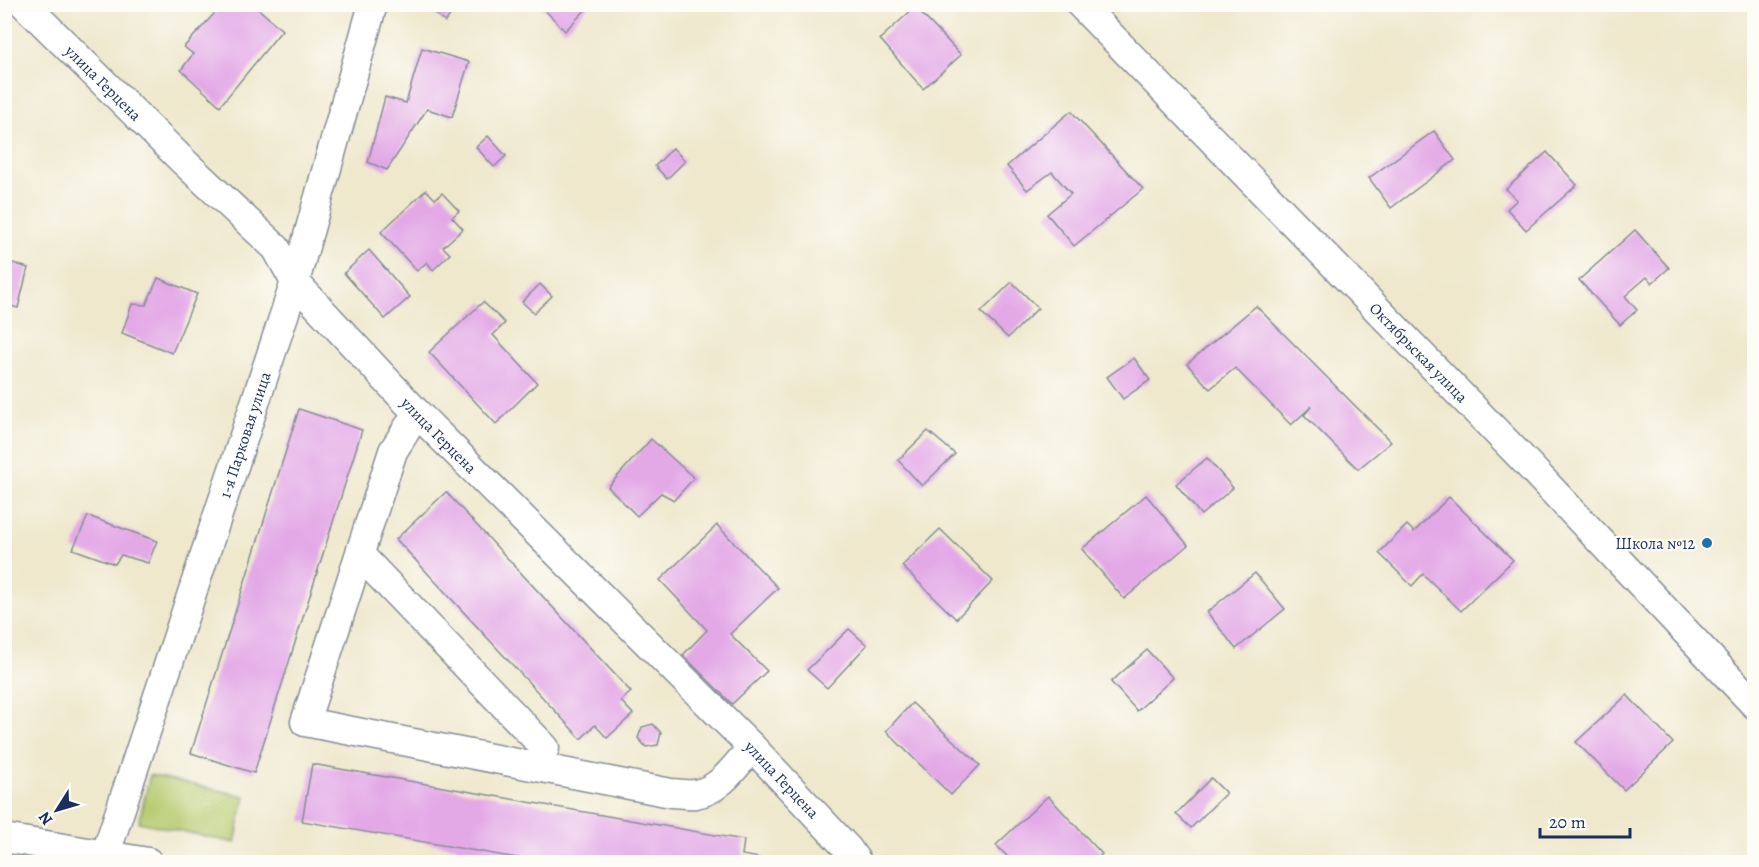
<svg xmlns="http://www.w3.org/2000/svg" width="1759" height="867" font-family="Alegreya,serif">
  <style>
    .green { fill: #b7ca6e; stroke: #697c66; stroke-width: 1.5 }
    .building { fill: #e3a9e7 }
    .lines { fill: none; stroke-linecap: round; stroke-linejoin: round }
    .minor-casing { stroke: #858c96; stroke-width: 31 }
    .minor { stroke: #fff; stroke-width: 28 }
    .poi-dot { fill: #1f6fb2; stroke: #fdfcf7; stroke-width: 2 }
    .labels { text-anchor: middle; stroke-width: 4.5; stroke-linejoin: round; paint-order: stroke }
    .street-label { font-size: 16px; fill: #1b2f5e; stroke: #fdfcf7 }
    .poi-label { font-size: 16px; fill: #1b2f5e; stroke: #fdfcf7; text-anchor: end }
  </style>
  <rect width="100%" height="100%" fill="#fdfcf7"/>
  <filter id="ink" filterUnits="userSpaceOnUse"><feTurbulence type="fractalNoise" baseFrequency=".0167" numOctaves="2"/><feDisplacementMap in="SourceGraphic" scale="12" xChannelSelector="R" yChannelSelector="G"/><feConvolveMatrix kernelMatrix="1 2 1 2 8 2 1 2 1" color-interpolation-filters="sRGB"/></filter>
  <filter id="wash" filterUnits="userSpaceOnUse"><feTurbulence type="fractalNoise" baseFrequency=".008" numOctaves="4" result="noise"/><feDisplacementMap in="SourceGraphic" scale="24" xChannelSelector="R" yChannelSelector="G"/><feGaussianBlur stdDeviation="1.35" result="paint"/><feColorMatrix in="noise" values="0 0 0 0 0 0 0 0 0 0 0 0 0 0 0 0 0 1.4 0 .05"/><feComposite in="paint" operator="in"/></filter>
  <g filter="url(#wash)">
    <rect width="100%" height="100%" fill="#efe8cd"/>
    <!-- green -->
    <path class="green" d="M150,775L245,796L235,843L139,822Z"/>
    <g id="blocks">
      <!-- building -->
      <g class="building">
        <path d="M223,4H227L233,9L238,4H253L282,30L220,106L181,70L193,54L184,47Z"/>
        <path d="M424,4H459L445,22Z"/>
        <path d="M539,4H591L565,31Z"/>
        <path d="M915,7L961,55L923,89L880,39Z"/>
        <path d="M422,48L469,62L452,117L427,109L387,170L368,162L385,97L406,103Z"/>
        <path d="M1071,111L1143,189L1074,246L1047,214L1071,194L1052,172L1027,190L1007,166Z"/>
        <path d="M1434,131L1455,160L1391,208L1369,178Z"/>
        <path d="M488,136L506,156L494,167L476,147Z"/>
        <path d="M673,148L685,161L667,179L655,166Z"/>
        <path d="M1547,152L1577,185L1526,230L1507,209L1517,200L1506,189Z"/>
        <path d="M426,190L435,199L442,193L459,211L452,217L463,229L443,247L450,254L433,270L427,262L417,271L381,232Z"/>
        <path d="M1635,230L1669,268L1652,283L1647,277L1625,296L1637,310L1620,325L1579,280Z"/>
        <path d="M369,250L410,297L385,319L344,273Z"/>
        <path d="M4,260L28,268L18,308L4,304Z"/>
        <path d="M158,278L197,294L172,353L122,333L132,304L146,305Z"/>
        <path d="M1012,282L1038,308L1008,338L981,312Z"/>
        <path d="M540,284L552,296L534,313L522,302Z"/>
        <path d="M483,302L505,323L493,335L537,383L496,424L429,352Z"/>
        <path d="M1256,306L1391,442L1358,469L1304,415L1312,406L1291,425L1235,368L1210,389L1187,364Z"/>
        <path d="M1134,358L1150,380L1123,399L1107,377Z"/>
        <path d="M299,409L362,430L254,773L191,753Z"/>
        <path d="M928,431L955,454L922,486L898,460Z"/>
        <path d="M651,439L694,478L674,500L661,493L637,516L608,487Z"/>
        <path d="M1207,458L1233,488L1201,515L1176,484Z"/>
        <path d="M446,492L631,692L621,701L633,714L607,738L595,725L581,739L396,539Z"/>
        <path d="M1146,495L1188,545L1124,599L1082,549Z"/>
        <path d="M1449,497L1513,560L1461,611L1423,574L1412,586L1379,553L1407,525L1414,532Z"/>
        <path d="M88,516L157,541L148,563L121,555L115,564L73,549Z"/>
        <path d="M717,525L778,588L730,634L767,671L732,704L683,655L707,630L660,580Z"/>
        <path d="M940,529L993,581L956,619L902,566Z"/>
        <path d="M1255,573L1285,609L1236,649L1207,612Z"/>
        <path d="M849,629L867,645L827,688L807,670Z"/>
        <path d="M1147,650L1173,678L1137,711L1111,682Z"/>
        <path d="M1627,695L1673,743L1624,790L1576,742Z"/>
        <path d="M912,703L980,765L951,795L886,731Z"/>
        <path d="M653,724L661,733L658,745L646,747L638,738L642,727Z"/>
        <path d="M312,764L744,840L742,855L760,858L759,862H540L302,821Z"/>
        <path d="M1211,778L1226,793L1191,828L1176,814Z"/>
        <path d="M1048,796L1102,854L1094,862H1013L996,845Z"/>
      </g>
    </g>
  </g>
  <g filter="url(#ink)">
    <use href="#blocks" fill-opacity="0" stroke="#858c96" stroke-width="1.5"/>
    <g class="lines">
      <!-- minor casing -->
      <g class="minor-casing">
        <g id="minor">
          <path id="s1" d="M24,4L183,161L276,248L295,282L417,413L752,747L848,849L857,862"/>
          <path id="s2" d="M1080,4L1520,456L1754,704"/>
          <path d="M417,413L393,451L305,722L671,793C679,793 687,795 695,794C720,791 737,764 752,747"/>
          <path d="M360,555L545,748"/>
          <path d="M4,838L148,862"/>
          <path id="s3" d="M103,862L295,282L373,4"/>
        </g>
      </g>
      <!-- minor -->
      <use href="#minor" class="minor"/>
    </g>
  </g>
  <!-- markers -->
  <circle class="poi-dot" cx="1707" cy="543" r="6"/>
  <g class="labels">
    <!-- street labels -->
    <g class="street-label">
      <text dy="6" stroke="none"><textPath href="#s1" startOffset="112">улица Герцена</textPath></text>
      <text dy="6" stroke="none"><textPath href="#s2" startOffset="486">Октябрьская улица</textPath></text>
      <text dy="6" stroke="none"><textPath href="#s1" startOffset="600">улица Герцена</textPath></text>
      <text dy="6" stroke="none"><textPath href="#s3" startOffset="450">1-я Парковая улица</textPath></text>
      <text dy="6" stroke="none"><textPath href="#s1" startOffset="1086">улица Герцена</textPath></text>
    </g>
    <!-- poi labels -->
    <g class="poi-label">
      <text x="1695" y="549">Школа №12</text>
    </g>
  </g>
  <!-- margin -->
  <rect width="1759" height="867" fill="none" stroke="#fdfcf7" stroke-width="24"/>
  <!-- north arrow -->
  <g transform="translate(57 810) rotate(233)" stroke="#fdfcf7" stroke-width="4.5" paint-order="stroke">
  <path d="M0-4.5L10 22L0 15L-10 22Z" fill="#1b2f5e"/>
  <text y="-9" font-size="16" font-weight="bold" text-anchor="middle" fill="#1b2f5e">N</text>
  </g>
  <!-- scale -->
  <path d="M1540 828v9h90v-9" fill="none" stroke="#1b2f5e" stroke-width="3"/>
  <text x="1549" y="828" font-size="18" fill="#1b2f5e" stroke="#fdfcf7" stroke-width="4.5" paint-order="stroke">20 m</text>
</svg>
